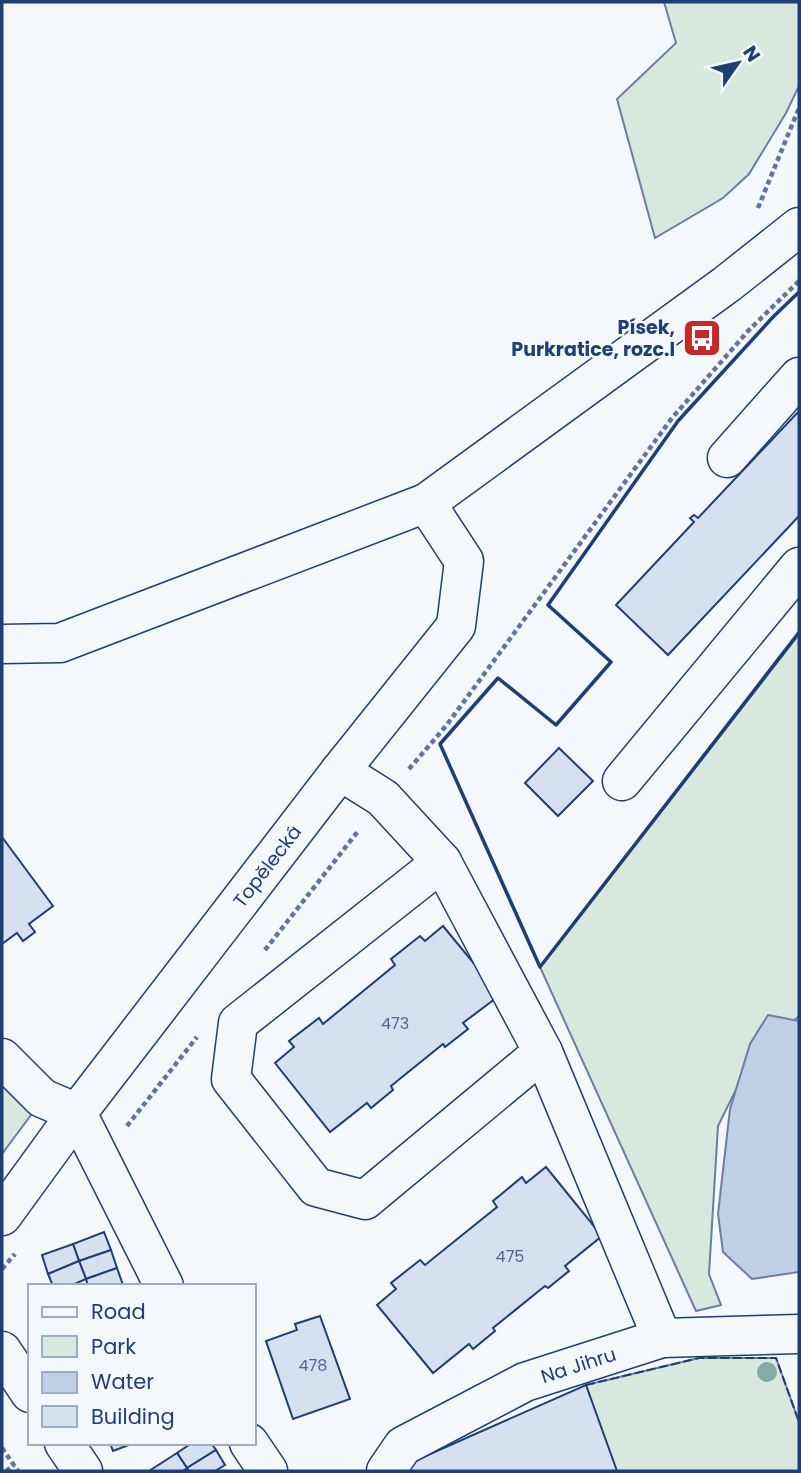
<svg xmlns="http://www.w3.org/2000/svg" width="801" height="1473" font-family="Poppins,sans-serif">
  <style>
    .green { fill: #d7e8df; stroke: #687fa3; stroke-width: 2 }
    .water { fill: #bed0e5; stroke: #687fa3; stroke-width: 2 }
    .building { fill: #d5e0f0; stroke: #1d3f73; stroke-width: 2 }
    .lines { fill: none; stroke-linecap: round; stroke-linejoin: round }
    .minor-casing { stroke: #1d3f73; stroke-width: 41 }
    .path { stroke: #5e769c; stroke-width: 4.5; stroke-dasharray: 5 3.5; stroke-linecap: butt }
    .minor { stroke: #f4f7fb; stroke-width: 38 }
    .fence { stroke: #1d3f73; stroke-width: 2; stroke-dasharray: 9 3.5; stroke-linecap: butt }
    .wall { stroke: #1d3f73; stroke-width: 3.5 }
    .tree { fill: #86aba6 }
    .labels { text-anchor: middle; stroke-width: 5; stroke-linejoin: round; paint-order: stroke }
    .number-label { font-size: 16px; fill: #4b6792 }
    .poi-label { font-size: 19px; font-weight: bold; fill: #1d3f73; stroke: #f4f7fb; text-anchor: end }
    .street-label { font-size: 19px; fill: #1d3f73; stroke: #f4f7fb }
  </style>
  <rect width="100%" height="100%" fill="#f4f7fb"/>
  <!-- green -->
  <g class="green">
    <path d="M664,2H799V86L786,113L749,174L723,198L655,238L617,99L676,43Z"/>
    <path d="M799,631V1016L751,1059L718,1126L709,1274L721,1305L696,1311L540,967Z"/>
    <path d="M2,1084L34,1111L2,1154Z"/>
    <path d="M699,1358H776L799,1422V1471H615L586,1385Z"/>
  </g>
  <!-- water -->
  <path class="water" d="M768,1015L799,1021V1272L752,1279L723,1252L718,1214L730,1109L750,1044Z"/>
  <!-- building -->
  <g class="building">
    <path d="M799,411V516L668,655L616,605L694,522L690,518L694,515L698,518Z"/>
    <path d="M559,748L593,781L558,816L525,783Z"/>
    <path d="M2,837L53,906L29,924L35,932L23,941L17,933L2,944Z"/>
    <path d="M443,926L500,995L463,1023L468,1029L445,1047L443,1044L391,1086L393,1090L371,1108L367,1103L330,1132L275,1063L294,1047L289,1041L319,1018L323,1024L395,965L391,959L420,936L425,941Z"/>
    <path d="M546,1167L602,1236L565,1266L569,1271L548,1288L545,1286L493,1328L495,1331L473,1349L469,1344L433,1373L377,1305L396,1289L391,1283L420,1260L425,1265L497,1207L493,1201L522,1177L526,1183Z"/>
    <path d="M104,1232L111,1250L79,1261L73,1244Z"/>
    <path d="M73,1244L79,1261L48,1274L42,1255Z"/>
    <path d="M111,1250L117,1268L86,1279L79,1261Z"/>
    <path d="M79,1261L86,1279L70,1286H53L48,1274Z"/>
    <path d="M117,1268L123,1285L88,1286L86,1279Z"/>
    <path d="M320,1316L350,1399L293,1419L266,1341L297,1330L295,1324Z"/>
    <path d="M586,1385L617,1471H408L412,1462Z"/>
    <path d="M110,1443H134L113,1451Z"/>
    <path d="M192,1443H211L216,1450L187,1468L177,1453Z"/>
    <path d="M216,1450L225,1465L215,1471H189L187,1468Z"/>
    <path d="M177,1453L187,1468L183,1471H149Z"/>
  </g>
  <g class="lines">
    <!-- minor casing -->
    <g class="minor-casing">
      <g id="minor">
        <path d="M727,458L799,377"/>
        <path d="M2,644L60,643L426,503L727,284L799,227"/>
        <path d="M340,771L383,798L442,862L543,1052L662,1338"/>
        <path d="M622,781L799,567"/>
        <path d="M442,862L238,1023L231,1079L316,1187L365,1200L543,1052"/>
        <path d="M2,1058L42,1098L77,1113L164,1286"/>
        <path id="s1" d="M2,1216L77,1113L340,771L456,626L464,561L426,503"/>
        <path d="M2,1351L30,1393"/>
        <path d="M64,1443L83,1471"/>
        <path d="M249,1443L268,1471"/>
        <path id="s2" d="M386,1471L403,1446L525,1382L662,1338L799,1334"/>
      </g>
    </g>
    <!-- path -->
    <g class="path">
      <path d="M758,208L799,108"/>
      <path d="M409,769L446,726L672,418L749,330L799,281"/>
      <path d="M265,950L359,830"/>
      <path d="M127,1126L197,1037"/>
      <path d="M2,1269L15,1254"/>
      <path d="M2,1448L18,1471"/>
      <path d="M6,1471L14,1465"/>
    </g>
    <!-- minor -->
    <use href="#minor" class="minor"/>
    <!-- fence -->
    <path class="fence" d="M586,1385L699,1358H776L799,1422"/>
    <!-- wall -->
    <path class="wall" d="M799,292L773,317L678,421L548,605L611,662L556,725L498,678L440,744L540,967L799,633"/>
  </g>
  <!-- trees -->
  <circle class="tree" cx="767" cy="1372" r="10"/>
  <!-- icons -->
  <defs>
    <g id="bus-square" transform="scale(2.0125)"><rect x="-9" y="-9" width="18" height="18" rx="4" fill="#c62828" stroke="#f4f7fb"/><path d="M-5-6H5V4H4V6H2V4H-2V6H-4V4H-5ZM-3.5-4V0h7V-4ZM-3.5 1.2v1.5H-2V1.2ZM2 1.2v1.5H3.5V1.2Z" fill="#fff"/></g>
  </defs>
  <g fill-rule="evenodd">
    <use href="#bus-square" x="702" y="338"/>
  </g>
  <g class="labels">
    <!-- number labels -->
    <g class="number-label">
      <text x="395" y="1029">473</text>
      <text x="510" y="1262">475</text>
      <text x="313" y="1371">478</text>
    </g>
    <!-- poi labels -->
    <g class="poi-label">
      <text x="675" y="334">Písek,<tspan x="675" dy="22">Purkratice, rozc.I</tspan></text>
    </g>
    <!-- street labels -->
    <g class="street-label">
      <text dy="7" stroke="none"><textPath href="#s1" startOffset="439">Topělecká</textPath></text>
      <text dy="7" stroke="none"><textPath href="#s2" startOffset="224">Na Jihru</textPath></text>
    </g>
  </g>
  <!-- border -->
  <rect width="801" height="1473" fill="none" stroke="#1d3f73" stroke-width="7"/>
  <!-- legend -->
  <rect x="28" y="1284" width="228" height="161" fill="#f4f7fb" stroke="#9eadc5" stroke-width="2"/>
  <rect x="42" y="1307" width="35" height="10" fill="#f4f7fb" stroke="#9eadc5" stroke-width="2"/>
  <text x="91" y="1319" font-size="21" fill="#1d3f73">Road</text>
  <rect x="42" y="1336" width="35" height="21" fill="#d7e8df" stroke="#9eadc5" stroke-width="2"/>
  <text x="91" y="1354" font-size="21" fill="#1d3f73">Park</text>
  <rect x="42" y="1372" width="35" height="21" fill="#bed0e5" stroke="#9eadc5" stroke-width="2"/>
  <text x="91" y="1389" font-size="21" fill="#1d3f73">Water</text>
  <rect x="42" y="1406" width="35" height="21" fill="#d5e0f0" stroke="#9eadc5" stroke-width="2"/>
  <text x="91" y="1424" font-size="21" fill="#1d3f73">Building</text>
  <!-- north arrow -->
  <g transform="translate(738 63) rotate(56)" stroke="#f4f7fb" stroke-width="5" paint-order="stroke">
  <path d="M0-5L12 26L0 18L-12 26Z" fill="#1d3f73"/>
  <text y="-10" font-size="19" font-weight="bold" text-anchor="middle" fill="#1d3f73">N</text>
  </g>
</svg>
